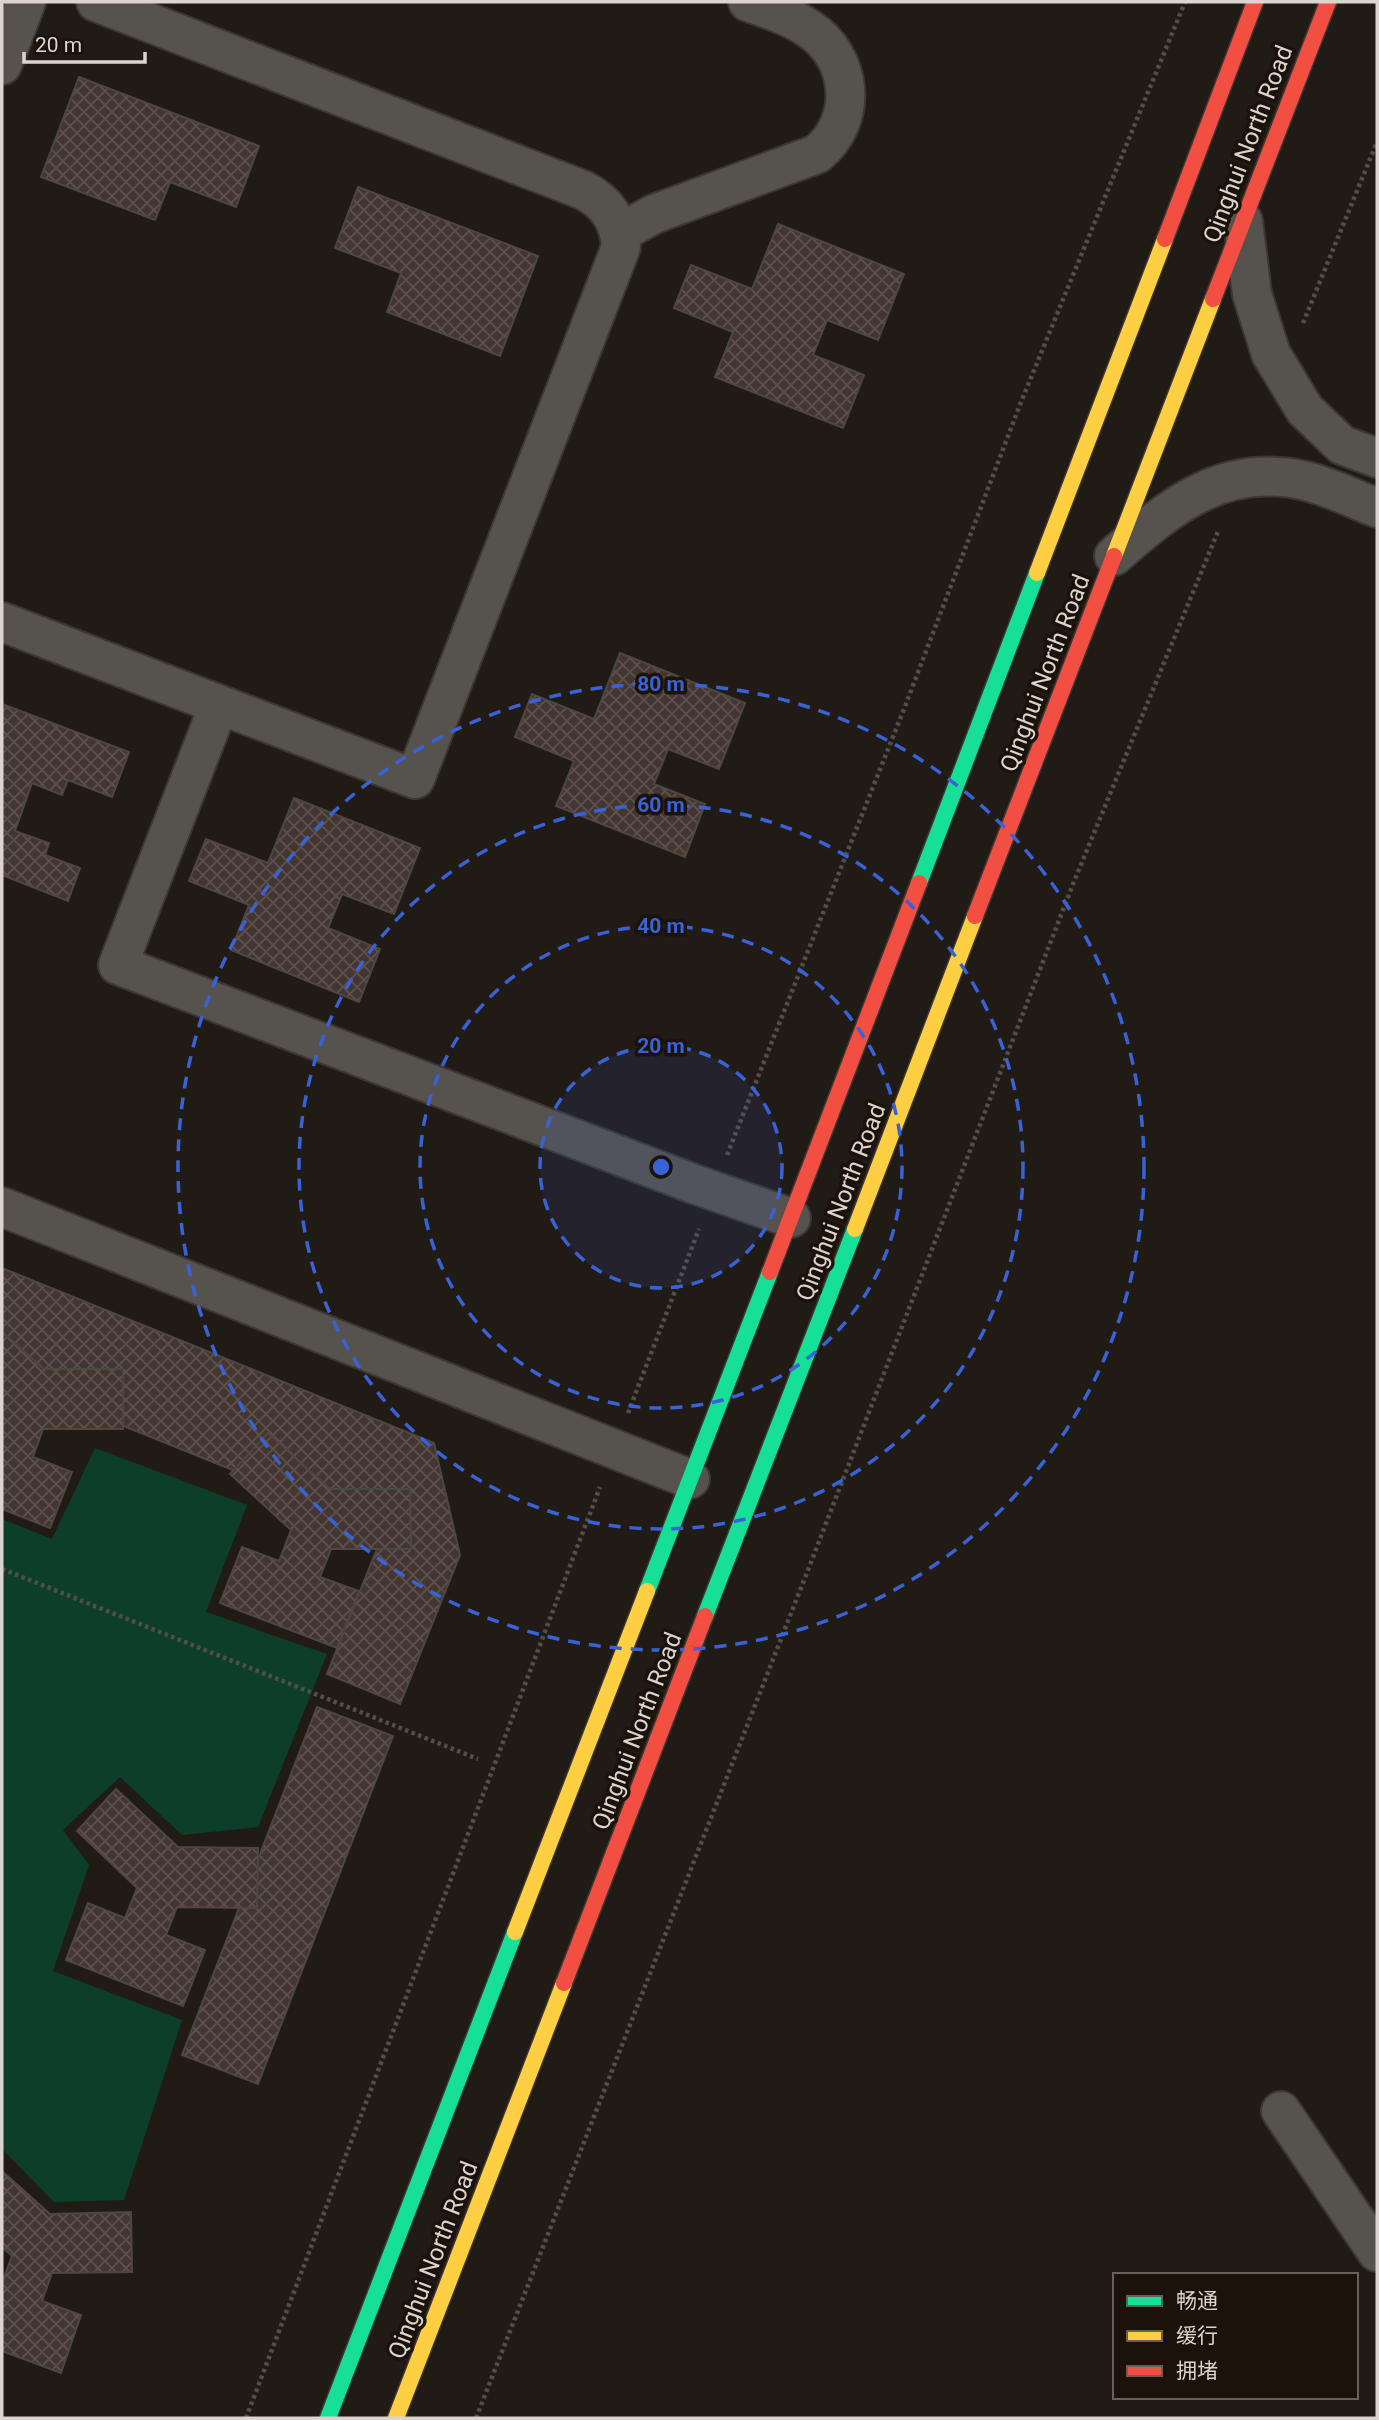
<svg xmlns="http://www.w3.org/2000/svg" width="1379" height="2420" font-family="Roboto,'Noto Sans SC',sans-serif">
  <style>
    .green { fill: #0d3e2a }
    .building { fill: url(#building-cross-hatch); stroke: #4d4744; stroke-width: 2 }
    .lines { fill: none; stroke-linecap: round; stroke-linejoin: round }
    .street-casing { stroke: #3c3734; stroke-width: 42 }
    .fast-casing { stroke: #3c3734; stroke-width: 19 }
    .slow-casing { stroke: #3c3734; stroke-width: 19 }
    .jam-casing { stroke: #3c3734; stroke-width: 19 }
    .path { stroke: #524e4b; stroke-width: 4.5; stroke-dasharray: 3.5 3.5; stroke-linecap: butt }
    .street { stroke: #56524d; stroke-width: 38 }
    .fast { stroke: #16e098; stroke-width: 16 }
    .slow { stroke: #ffcf43; stroke-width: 16 }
    .jam { stroke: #f24e42; stroke-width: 16 }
    .ring { fill: none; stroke: #3a62d7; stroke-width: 3.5; stroke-dasharray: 12 9 }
    .labels { text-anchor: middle; stroke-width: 7; stroke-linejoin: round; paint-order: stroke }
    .street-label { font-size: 24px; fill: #dcd5cf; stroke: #1b1209 }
    .centre { fill: #3a62d7; stroke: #1b1209; stroke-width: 3.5 }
    .ring-label { font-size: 21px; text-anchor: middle; font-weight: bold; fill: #3a62d7; stroke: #1b1209; stroke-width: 7; stroke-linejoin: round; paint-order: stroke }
  </style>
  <defs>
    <pattern id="building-cross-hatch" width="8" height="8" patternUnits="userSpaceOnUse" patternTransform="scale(1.75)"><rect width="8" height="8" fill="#43352f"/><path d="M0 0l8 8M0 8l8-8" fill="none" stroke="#5e514c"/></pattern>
  </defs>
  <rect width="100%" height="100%" fill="#211b16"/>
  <!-- green -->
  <path class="green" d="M95,1448L247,1505L206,1612L327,1654L258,1827L182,1835L120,1777L63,1830L89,1865L53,1971L182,2020L124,2200L54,2202L2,2149V1519L52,1539Z"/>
  <!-- building -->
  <g class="building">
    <path d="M79,77L259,146L236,207L170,182L155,220L41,177Z"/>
    <path d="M358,187L538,256L500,356L387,312L401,273L335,248Z"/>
    <path d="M778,224L904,274L878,340L827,320L813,355L864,375L843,428L715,377L733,332L674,308L691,265L752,289Z"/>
    <path d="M620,653L745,703L719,769L668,749L654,784L705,804L685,857L556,806L574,761L515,737L532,694L594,719Z"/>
    <path d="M2,704L129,752L112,797L68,780L62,795L32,783L15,831L49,843L45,855L80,868L68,901L2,875Z"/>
    <path d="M294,798L420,848L394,914L342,894L328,928L380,949L359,1002L231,950L249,905L189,881L206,839L268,863Z"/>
    <path d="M2,1268L434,1443L460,1555L400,1704L327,1674L384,1531L2,1377Z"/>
    <path d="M2,1332L44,1369H123V1429H43L33,1457L72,1472L50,1528L2,1509Z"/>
    <path d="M268,1433L330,1489H410L411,1549H331L320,1577L359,1591L337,1648L220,1603L242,1547L279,1561L291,1530L230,1474Z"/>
    <path d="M317,1707L393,1736L258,2084L182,2055Z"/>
    <path d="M116,1789L178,1847L258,1848L257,1908L177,1907L166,1935L205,1950L183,2006L66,1960L88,1903L125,1918L137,1888L77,1831Z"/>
    <path d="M2,2171L50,2214L131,2212L132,2272L52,2273L42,2301L81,2315L61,2373L2,2351V2283L12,2256L2,2247Z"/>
  </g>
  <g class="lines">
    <!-- street casing -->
    <g class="street-casing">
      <g id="street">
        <path d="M2,65L26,2"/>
        <path d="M1243,221L1252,294L1271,354L1305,410L1342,445L1377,458"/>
        <path d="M620,233L654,214L817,154C859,120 853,57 808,28C790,16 768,9 748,2"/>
        <path d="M1114,556C1172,505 1224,462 1306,481C1330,487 1354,499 1377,508"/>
        <path d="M2,622L415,779L621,247C619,220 607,202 583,190L96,2"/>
        <path d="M219,705L118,965L694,1184L791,1218"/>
        <path d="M2,1207L690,1479"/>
        <path d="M1281,2111L1377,2252"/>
      </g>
    </g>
    <!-- fast casing -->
    <g class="fast-casing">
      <g id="fast">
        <path d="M919,883L1037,573"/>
        <path d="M647,1591L770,1272"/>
        <path d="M705,1616L855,1229"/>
        <path d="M328,2418L515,1932"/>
      </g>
    </g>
    <!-- slow casing -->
    <g class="slow-casing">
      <g id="slow">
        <path d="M1114,556L1213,299"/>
        <path d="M1037,573L1165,239"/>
        <path d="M855,1229L975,916"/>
        <path d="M515,1932L647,1591"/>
        <path d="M396,2418L564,1983"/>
      </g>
    </g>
    <!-- jam casing -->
    <g class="jam-casing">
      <g id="jam">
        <path d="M1165,239L1255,2"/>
        <path d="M1213,299L1328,2"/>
        <path d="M975,916L1114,556"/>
        <path d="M770,1272L919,883"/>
        <path d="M564,1983L705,1616"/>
      </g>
    </g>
    <!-- path -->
    <g class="path">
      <path d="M1303,323L1377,142"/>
      <path d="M727,1155L904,709L1021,402L1185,2"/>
      <path d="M628,1413L699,1229"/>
      <path d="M2,1569L478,1759"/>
      <path d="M246,2418L600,1487"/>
      <path d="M476,2418L808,1570L1073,884L1219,529"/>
    </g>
    <!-- street -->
    <use href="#street" class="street"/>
    <!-- fast -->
    <use href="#fast" class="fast"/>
    <!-- slow -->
    <use href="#slow" class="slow"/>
    <!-- jam -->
    <use href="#jam" class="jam"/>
  </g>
  <!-- distance rings -->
  <circle cx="661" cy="1167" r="121" fill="#3a62d7" fill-opacity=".12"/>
  <g class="ring">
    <circle cx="661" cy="1167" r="121"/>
    <circle cx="661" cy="1167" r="241"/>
    <circle cx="661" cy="1167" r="362"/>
    <circle cx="661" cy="1167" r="483"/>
  </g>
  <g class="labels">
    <!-- street labels -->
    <g class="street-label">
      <text transform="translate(1248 144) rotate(-69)" y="8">Qinghui North Road</text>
      <text transform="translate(1045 673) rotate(-69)" y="8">Qinghui North Road</text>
      <text transform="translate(841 1202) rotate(-69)" y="8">Qinghui North Road</text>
      <text transform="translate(637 1731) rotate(-69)" y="8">Qinghui North Road</text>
      <text transform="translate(433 2260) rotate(-69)" y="8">Qinghui North Road</text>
    </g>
  </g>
  <circle cx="661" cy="1167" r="10" class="centre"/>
  <g class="ring-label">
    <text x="661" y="691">80 m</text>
    <text x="661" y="812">60 m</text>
    <text x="661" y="933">40 m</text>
    <text x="661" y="1053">20 m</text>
  </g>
  <!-- border -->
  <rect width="1379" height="2420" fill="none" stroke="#dcd5cf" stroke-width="7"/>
  <!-- legend -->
  <rect x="1113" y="2273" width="245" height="126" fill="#1b1209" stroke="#686058" stroke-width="2"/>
  <rect x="1127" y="2296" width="35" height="10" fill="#16e098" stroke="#686058" stroke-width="2"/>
  <text x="1176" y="2308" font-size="21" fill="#dcd5cf">畅通</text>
  <rect x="1127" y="2331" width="35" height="10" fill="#ffcf43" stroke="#686058" stroke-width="2"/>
  <text x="1176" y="2343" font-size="21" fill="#dcd5cf">缓行</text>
  <rect x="1127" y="2366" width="35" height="10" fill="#f24e42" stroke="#686058" stroke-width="2"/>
  <text x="1176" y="2378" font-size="21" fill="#dcd5cf">拥堵</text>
  <!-- scale -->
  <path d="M24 52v10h121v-10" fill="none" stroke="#dcd5cf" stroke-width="3.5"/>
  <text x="35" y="52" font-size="21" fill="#dcd5cf" stroke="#1b1209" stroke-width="5" paint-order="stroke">20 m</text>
</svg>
